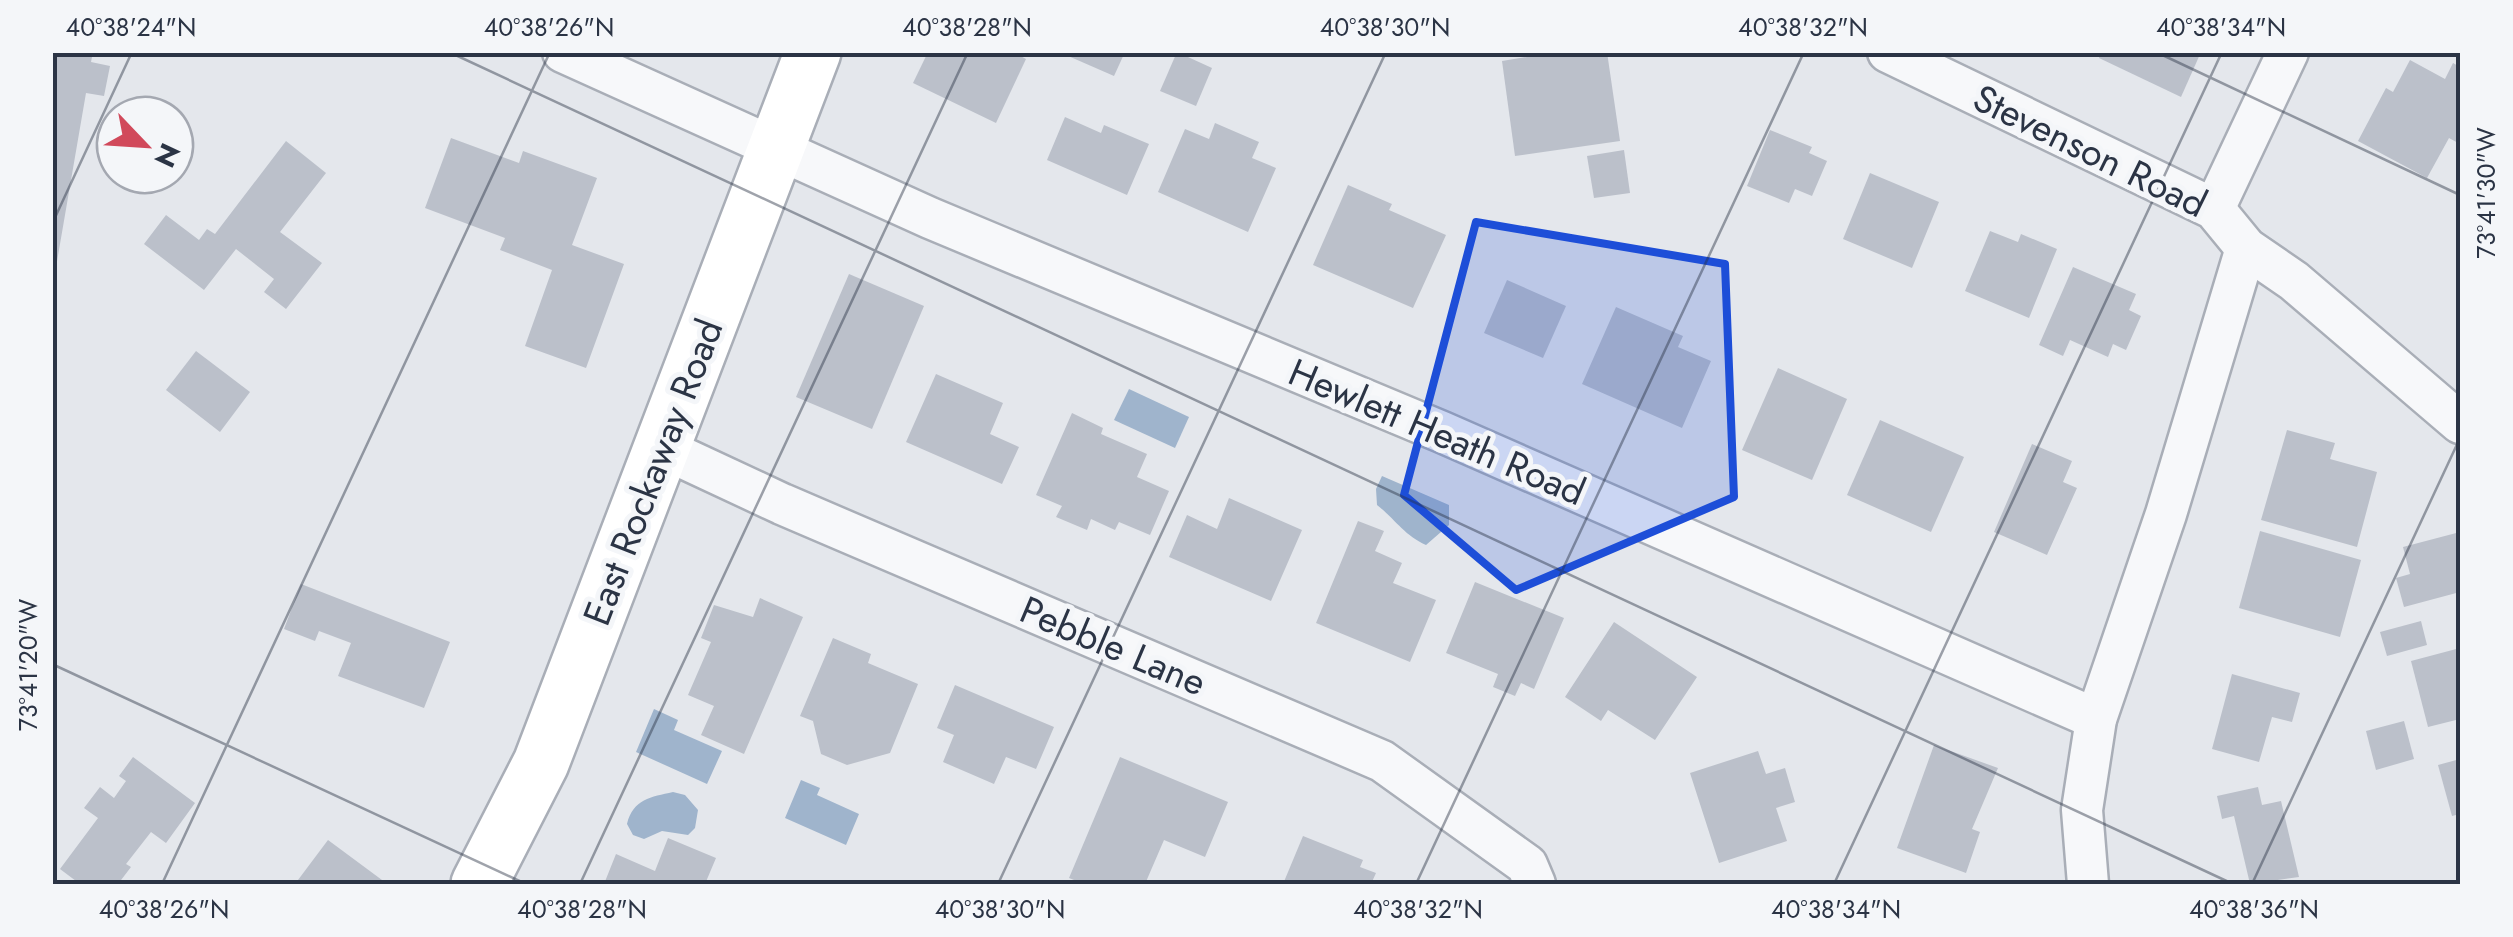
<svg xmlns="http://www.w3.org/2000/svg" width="2513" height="937" font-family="Jost,sans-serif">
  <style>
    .water { fill: #9fb4cc }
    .building { fill: #bbc0ca }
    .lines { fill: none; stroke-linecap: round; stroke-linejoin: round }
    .street-casing { stroke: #a9aeb7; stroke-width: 45 }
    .secondary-casing { stroke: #a9aeb7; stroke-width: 60 }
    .street { stroke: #f7f8fa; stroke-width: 40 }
    .secondary { stroke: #fff; stroke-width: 55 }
    .marked { fill: #1d4ed8; fill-opacity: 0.2; stroke: #1d4ed8; stroke-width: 8; stroke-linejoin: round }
    .ticks { fill: none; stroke: #2b3445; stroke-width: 2.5; stroke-opacity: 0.45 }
    .labels { text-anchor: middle; stroke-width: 10; stroke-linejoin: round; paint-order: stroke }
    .street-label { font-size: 38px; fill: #2b3445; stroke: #f4f6f9 }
    .neatline { fill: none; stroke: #2b3445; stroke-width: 4 }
    .ticks-label { font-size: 25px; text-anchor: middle; fill: #2b3445 }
  </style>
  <rect width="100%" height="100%" fill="#e4e7ec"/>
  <!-- water -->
  <g class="water">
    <path d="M1129,389L1189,417L1175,448L1114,420Z"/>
    <path d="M1382,476L1449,505V525L1426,545C1404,535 1396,520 1377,505L1376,489Z"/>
    <path d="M654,709L678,720L674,730L722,751L707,784L636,752Z"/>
    <path d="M801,780L820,788L817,795L859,814L846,845L785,818Z"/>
    <path d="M673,792L685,795L698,810L695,828L688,835L662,831L644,839L633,835L627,824C633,799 651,797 673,792Z"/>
  </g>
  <!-- building -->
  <g class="building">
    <path d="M52,52H93L91,62L110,66L104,96L86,93L55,273Z"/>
    <path d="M928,52H1013L1026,59L996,123L913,83Z"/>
    <path d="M1059,52H1125L1114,76Z"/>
    <path d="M1177,52L1212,68L1196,106L1160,91Z"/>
    <path d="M1557,52H1607L1620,141L1515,156L1502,61Z"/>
    <path d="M2101,52H2201L2181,97L2099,58Z"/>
    <path d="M2410,60L2445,79L2453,63L2460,67V144L2449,138L2427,178L2358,141L2386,88L2393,92Z"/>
    <path d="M1065,117L1101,133L1104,125L1149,144L1127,195L1047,160Z"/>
    <path d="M1215,123L1259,142L1252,158L1276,168L1248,232L1158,192L1185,129L1209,139Z"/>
    <path d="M1770,130L1812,147L1809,153L1827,161L1812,196L1795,189L1789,203L1747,186Z"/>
    <path d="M451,138L519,163L523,151L597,178L572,245L624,264L586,368L525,346L552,270L500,250L505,238L425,208Z"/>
    <path d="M286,141L326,173L280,232L322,263L286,309L264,292L274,279L236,249L204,290L144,244L166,215L199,240L207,229L215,234Z"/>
    <path d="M1624,150L1630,193L1594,198L1587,156Z"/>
    <path d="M1870,173L1939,202L1912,268L1843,239Z"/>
    <path d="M1348,185L1392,204L1389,210L1446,235L1413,308L1313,265Z"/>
    <path d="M1990,231L2018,242L2021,234L2057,249L2029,318L1965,291Z"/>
    <path d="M2073,267L2136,294L2129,310L2141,316L2126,350L2113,344L2108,357L2070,340L2063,356L2039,345Z"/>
    <path d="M849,274L924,306L872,429L796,397Z"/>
    <path d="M1507,280L1566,306L1543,358L1484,333Z"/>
    <path d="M1616,307L1683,336L1678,347L1711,361L1682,428L1582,384Z"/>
    <path d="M196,351L250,392L220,432L166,390Z"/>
    <path d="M1778,368L1847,399L1812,480L1742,450Z"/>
    <path d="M936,374L1003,403L990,434L1019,447L1002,484L906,442Z"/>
    <path d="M1072,413L1103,428L1101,434L1147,454L1137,477L1169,491L1150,535L1119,522L1115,530L1091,519L1087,530L1056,517L1062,506L1036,495Z"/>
    <path d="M1880,420L1964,457L1931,532L1847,495Z"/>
    <path d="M2287,430L2335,443L2330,459L2377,472L2357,547L2261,520Z"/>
    <path d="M2032,444L2072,461L2063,482L2077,488L2047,555L1994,532Z"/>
    <path d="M1229,498L1302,530L1271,601L1169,557L1187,515L1217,529Z"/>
    <path d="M1358,521L1384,531L1375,551L1402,563L1393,583L1436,600L1410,662L1316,623Z"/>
    <path d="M2260,531L2361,560L2340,637L2239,608Z"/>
    <path d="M2460,532V592L2404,607L2396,578L2410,574L2403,547Z"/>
    <path d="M1475,582L1564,618L1534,689L1521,683L1515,696L1493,687L1498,674L1446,653Z"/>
    <path d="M301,584L450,642L424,708L338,676L351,643L319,631L315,641L284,629Z"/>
    <path d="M760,598L803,617L744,754L701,735L714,706L688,695L711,642L701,638L714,605L753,617Z"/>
    <path d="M2421,621L2427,645L2387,656L2380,632Z"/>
    <path d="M1614,622L1697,677L1655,740L1608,710L1601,721L1565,697Z"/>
    <path d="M833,638L871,654L868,663L918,684L890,753L847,765L821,754L813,721L800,716Z"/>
    <path d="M2460,648V719L2428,727L2411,661Z"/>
    <path d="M2232,674L2300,693L2292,722L2272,717L2259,762L2212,749Z"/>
    <path d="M955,685L1054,727L1036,769L1006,757L994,784L943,762L954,735L937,728Z"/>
    <path d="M2404,721L2414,759L2376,770L2366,731Z"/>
    <path d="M1934,745L1998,768L1972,829L1980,832L1966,873L1897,848Z"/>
    <path d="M1758,751L1766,774L1785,768L1795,802L1776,808L1787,841L1719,863L1690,773Z"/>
    <path d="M133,757L195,803L166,843L151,832L126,864L131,867L118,884H80L60,869L98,818L84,808L100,787L114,798L126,781L119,776Z"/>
    <path d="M1120,757L1228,802L1205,857L1164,840L1145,884H1084L1069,878Z"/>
    <path d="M2460,759V814L2452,816L2438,765Z"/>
    <path d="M2258,787L2262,805L2281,801L2299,877L2250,884L2234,816L2222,819L2217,796Z"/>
    <path d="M1303,836L1363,860L1360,867L1376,873L1371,884H1283Z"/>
    <path d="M668,838L716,858L705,884H604L616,854L655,871Z"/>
    <path d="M328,840L382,880L379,884H295Z"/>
  </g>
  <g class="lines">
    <!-- street casing -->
    <g class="street-casing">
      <g id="street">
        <path d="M563,52L930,218L1442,432L2096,719"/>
        <path d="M1888,52L2214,209L2246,248L2294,281L2460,423"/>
        <path d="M2214,209L2288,52"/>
        <path d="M662,448L782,504L1382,761L1527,865L1535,884"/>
        <path d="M2088,884L2082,810L2096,719L2166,514L2246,248"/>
      </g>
    </g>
    <!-- secondary casing -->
    <g class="secondary-casing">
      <path id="secondary" d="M479,884L541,763L813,52"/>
    </g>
    <!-- street -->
    <use href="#street" class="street"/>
    <!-- secondary -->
    <use href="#secondary" class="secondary"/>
  </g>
  <!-- marked area -->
  <path class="marked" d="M1476,222L1725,264L1734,497L1516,590L1404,495Z"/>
  <!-- ticks -->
  <path class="ticks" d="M449,52L2233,884M2156,52L2460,195M52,224L132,52M52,664L526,884M162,884L550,52M580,884L968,52M998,884L1386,52M1416,884L1804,52M1834,884L2222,52M2252,884L2460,438"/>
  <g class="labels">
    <!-- street labels -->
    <g class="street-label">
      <text transform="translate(2090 151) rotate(26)" y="13">Stevenson Road</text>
      <text transform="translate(1437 432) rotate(23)" y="13">Hewlett Heath Road</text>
      <text transform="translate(653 472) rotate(-69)" y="13">East Rockaway Road</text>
      <text transform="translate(1113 646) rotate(23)" y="13">Pebble Lane</text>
    </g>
  </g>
  <!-- border -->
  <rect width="2513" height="937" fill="none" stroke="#f4f6f9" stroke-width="110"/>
  <!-- north arrow -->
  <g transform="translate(145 145) rotate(115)"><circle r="48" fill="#f4f6f9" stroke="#a4a8b1" stroke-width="2.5"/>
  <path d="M0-8L18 38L0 25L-18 38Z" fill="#d1495b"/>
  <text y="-15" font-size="28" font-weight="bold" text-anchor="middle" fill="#2b3445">N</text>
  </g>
  <rect x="55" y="55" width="2403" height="827" class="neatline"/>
  <g class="ticks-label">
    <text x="131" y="36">40°38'24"N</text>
    <text x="549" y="36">40°38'26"N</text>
    <text x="967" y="36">40°38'28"N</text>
    <text x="1385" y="36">40°38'30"N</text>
    <text x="1803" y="36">40°38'32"N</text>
    <text x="2221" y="36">40°38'34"N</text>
    <text transform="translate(2486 193) rotate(-90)" y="9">73°41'30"W</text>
    <text transform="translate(28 665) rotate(-90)" y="9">73°41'20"W</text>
    <text x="164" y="918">40°38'26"N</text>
    <text x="582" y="918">40°38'28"N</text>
    <text x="1000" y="918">40°38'30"N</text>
    <text x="1418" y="918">40°38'32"N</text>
    <text x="1836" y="918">40°38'34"N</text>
    <text x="2254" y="918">40°38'36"N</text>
  </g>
</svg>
